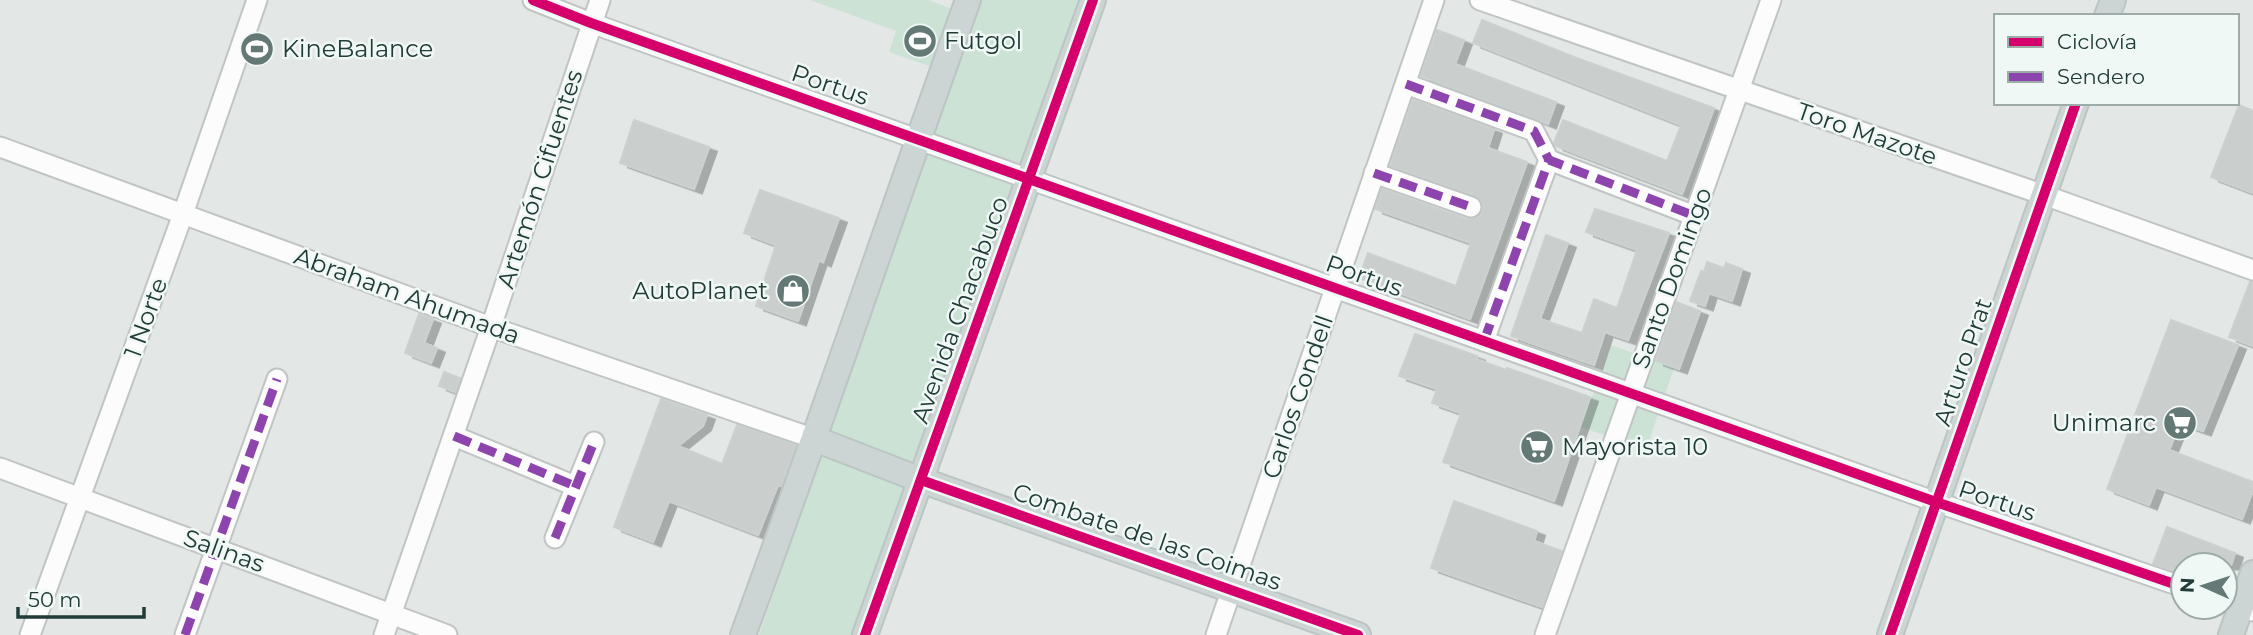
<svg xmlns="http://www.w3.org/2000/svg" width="2253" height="635" font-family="Montserrat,sans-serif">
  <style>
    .green { fill: #cbe2d5 }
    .building { fill: #cacfce; stroke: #cbd1d0; stroke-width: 2; filter: url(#shadow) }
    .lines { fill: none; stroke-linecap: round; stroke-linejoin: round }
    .minor-casing { stroke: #c0c5c4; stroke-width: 23 }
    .major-casing { stroke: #bbc5c3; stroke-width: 28 }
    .minor { stroke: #fbfcfb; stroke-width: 19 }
    .major { stroke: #cdd5d4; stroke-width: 24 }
    .quiet { stroke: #8e44ad; stroke-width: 9; stroke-dasharray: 18 9; stroke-linecap: butt }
    .cycleway-casing { stroke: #f0f8f5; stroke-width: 15 }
    .cycleway { stroke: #d6006c; stroke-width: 10 }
    .labels { text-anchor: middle; stroke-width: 5; stroke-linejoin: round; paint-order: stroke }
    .poi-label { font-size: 24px; fill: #203b38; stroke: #f0f8f5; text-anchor: start }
    .street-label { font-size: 24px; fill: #203b38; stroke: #f0f8f5 }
  </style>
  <defs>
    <filter id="shadow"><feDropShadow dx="8" dy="4.5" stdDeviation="0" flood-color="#0004"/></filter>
  </defs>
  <rect width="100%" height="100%" fill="#e3e8e7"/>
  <!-- green -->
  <g class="green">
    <path d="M810,0H928L958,11L938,69L889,52L896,31Z"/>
    <path d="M977,0H1082L851,635H759Z"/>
    <path d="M1611,345L1674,368L1646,450L1581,427Z"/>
  </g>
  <!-- building -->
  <g class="building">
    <path d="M1482,20L1574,57L1714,108L1682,194L1556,146L1554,143L1563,120L1667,161L1681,125L1473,43Z"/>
    <path d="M1437,30L1464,40L1455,64L1556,102L1548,124L1421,76Z"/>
    <path d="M1413,100L1494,129L1488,148L1527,162L1470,319L1359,278L1368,253L1456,286L1471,243L1375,209L1382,189L1467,219L1478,217L1483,210L1481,200L1475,195L1390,166Z"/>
    <path d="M2239,105L2253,111V193L2211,177Z"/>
    <path d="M634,120L709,147L694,189L620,163Z"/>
    <path d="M760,190L839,218L823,262L819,260L798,321L756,306L776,245L744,233Z"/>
    <path d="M1595,209L1669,233L1628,340L1605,332L1594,365L1511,336L1546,235L1568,243L1540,319L1582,333L1594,299L1617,308L1637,250L1586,232Z"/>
    <path d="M1707,262L1724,268L1726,263L1742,269L1732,301L1709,293L1705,306L1690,301L1701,271L1704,272Z"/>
    <path d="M2250,282H2253V346L2229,337Z"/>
    <path d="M1676,302L1700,311L1679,369L1656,361Z"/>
    <path d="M419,314L433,319L424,343L437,348L431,363L405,353Z"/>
    <path d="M2171,320L2238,345L2203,431L2180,423L2169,450L2253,482V490L2242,519L2156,487L2149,505L2107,489Z"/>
    <path d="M1415,334L1477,356L1476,359L1506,370L1507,368L1590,397L1554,501L1443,462L1461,413L1432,403L1437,389L1399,376Z"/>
    <path d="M444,372L460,378L455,392L439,386Z"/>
    <path d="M661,399L707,415L703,426L678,446L722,464L737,425L796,445L781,486L778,485L758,535L669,501L653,542L614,527Z"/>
    <path d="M1454,501L1537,531L1534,541L1562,551L1542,607L1431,568Z"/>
    <path d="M2167,527L2235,553L2231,565H2183V574L2153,564Z"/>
  </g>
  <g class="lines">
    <!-- minor casing -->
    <g class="minor-casing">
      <g id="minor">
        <path d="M533,0L591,23L1936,502L2183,587"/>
        <path d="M1480,0L2044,195L2253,270"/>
        <path d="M1406,84L1534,131L1549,160"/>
        <path d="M0,147L491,327L815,439"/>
        <path d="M1374,173L1471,207"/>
        <path d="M1484,341L1549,160L1695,216"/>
        <path d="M454,436L575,486"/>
        <path d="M0,468L447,635"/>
        <path d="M555,538L594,442"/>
        <path d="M2225,601L2253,611"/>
        <path d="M30,635L183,214L257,0"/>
        <path d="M185,635L277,379"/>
        <path d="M384,635L491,327L600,0"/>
        <path d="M1216,635L1434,0"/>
        <path d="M1545,635L1771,0"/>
      </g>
    </g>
    <!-- major casing -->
    <g class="major-casing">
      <g id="major">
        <path d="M2107,16L2113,0"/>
        <path d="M815,439L921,480L1358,635"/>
        <path d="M743,635C821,424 892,211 968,0"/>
        <path d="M865,635L1093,0"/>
        <path d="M1890,635L2076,103"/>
        <path d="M2231,635L2253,573"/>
      </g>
    </g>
    <!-- minor -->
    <use href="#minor" class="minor"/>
    <!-- major -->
    <use href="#major" class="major"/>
    <!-- quiet -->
    <g class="quiet">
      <path d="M1406,84L1534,131L1549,160"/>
      <path d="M1374,173L1471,207"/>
      <path d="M1484,341L1549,160L1695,216"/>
      <path d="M454,436L575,486"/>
      <path d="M555,538L594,442"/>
      <path d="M185,635L277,379"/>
    </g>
    <!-- cycleway casing -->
    <g class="cycleway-casing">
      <g id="cycleway">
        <path d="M533,0L591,23L1936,502L2183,587"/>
        <path d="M921,480L1358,635"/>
        <path d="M865,635L1093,0"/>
        <path d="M1890,635L2076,103"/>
      </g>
    </g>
    <!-- cycleway -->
    <use href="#cycleway" class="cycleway"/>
  </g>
  <!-- icons -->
  <defs>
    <g id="stadium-disc" transform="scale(1.75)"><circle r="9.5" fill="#647875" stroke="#f0f8f5"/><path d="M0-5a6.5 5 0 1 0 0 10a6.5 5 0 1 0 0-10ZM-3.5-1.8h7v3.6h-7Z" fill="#fff"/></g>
    <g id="shop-disc" transform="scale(1.75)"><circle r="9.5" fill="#647875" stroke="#f0f8f5"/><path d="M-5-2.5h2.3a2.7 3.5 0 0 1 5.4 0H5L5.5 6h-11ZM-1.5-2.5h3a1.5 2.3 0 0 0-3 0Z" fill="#fff"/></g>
    <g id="supermarket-disc" transform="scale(1.75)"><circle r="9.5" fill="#647875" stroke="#f0f8f5"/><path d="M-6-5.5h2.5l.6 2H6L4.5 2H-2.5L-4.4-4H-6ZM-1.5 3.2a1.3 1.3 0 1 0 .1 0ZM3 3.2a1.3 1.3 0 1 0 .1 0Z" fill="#fff"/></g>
  </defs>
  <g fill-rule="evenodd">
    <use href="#stadium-disc" x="920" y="41"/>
    <use href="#stadium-disc" x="257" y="49"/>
    <use href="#shop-disc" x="793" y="291"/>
    <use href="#supermarket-disc" x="2180" y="423"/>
    <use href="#supermarket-disc" x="1537" y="447"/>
  </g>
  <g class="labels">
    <!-- poi labels -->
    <g class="poi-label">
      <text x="944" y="49">Futgol</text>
      <text x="282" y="57">KineBalance</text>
      <text x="768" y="299" text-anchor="end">AutoPlanet</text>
      <text x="2156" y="431" text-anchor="end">Unimarc</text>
      <text x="1562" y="455">Mayorista 10</text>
    </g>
    <!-- street labels -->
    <g class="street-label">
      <text transform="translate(830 85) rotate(19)" y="8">Portus</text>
      <text transform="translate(1867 134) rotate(19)" y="8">Toro Mazote</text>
      <text transform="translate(540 179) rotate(-72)" y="8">Artemón Cifuentes</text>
      <text transform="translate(1364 276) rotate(20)" y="8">Portus</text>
      <text transform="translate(1672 278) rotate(-70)" y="8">Santo Domingo</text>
      <text transform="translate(407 296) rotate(20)" y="8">Abraham Ahumada</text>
      <text transform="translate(960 310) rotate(-70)" y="8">Avenida Chacabuco</text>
      <text transform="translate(146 318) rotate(-70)" y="8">1 Norte</text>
      <text transform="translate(1963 362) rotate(-71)" y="8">Arturo Prat</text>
      <text transform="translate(1298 397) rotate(-71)" y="8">Carlos Condell</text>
      <text transform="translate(1997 501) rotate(19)" y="8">Portus</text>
      <text transform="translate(1147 537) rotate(19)" y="8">Combate de las Coimas</text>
      <text transform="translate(224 551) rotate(20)" y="8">Salinas</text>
    </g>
  </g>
  <!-- legend -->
  <rect x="1994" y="14" width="245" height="91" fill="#f0f8f5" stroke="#9daca9" stroke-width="2"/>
  <rect x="2008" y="37" width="35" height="10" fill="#d6006c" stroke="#9daca9" stroke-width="2"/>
  <text x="2057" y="49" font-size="21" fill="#203b38">Ciclovía</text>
  <rect x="2008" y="72" width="35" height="10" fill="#8e44ad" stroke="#9daca9" stroke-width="2"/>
  <text x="2057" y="84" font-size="21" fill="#203b38">Sendero</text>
  <!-- north arrow -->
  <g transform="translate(2204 586) rotate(273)"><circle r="33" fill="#f0f8f5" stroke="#9daca9" stroke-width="2"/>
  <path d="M0-5L12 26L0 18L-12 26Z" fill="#647875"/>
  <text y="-10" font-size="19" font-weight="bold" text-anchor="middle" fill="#203b38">N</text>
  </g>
  <!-- scale -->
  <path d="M18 607v10h126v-10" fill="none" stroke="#203b38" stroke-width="3.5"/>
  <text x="28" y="607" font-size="21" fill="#203b38" stroke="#f0f8f5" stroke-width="5" paint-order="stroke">50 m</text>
</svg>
